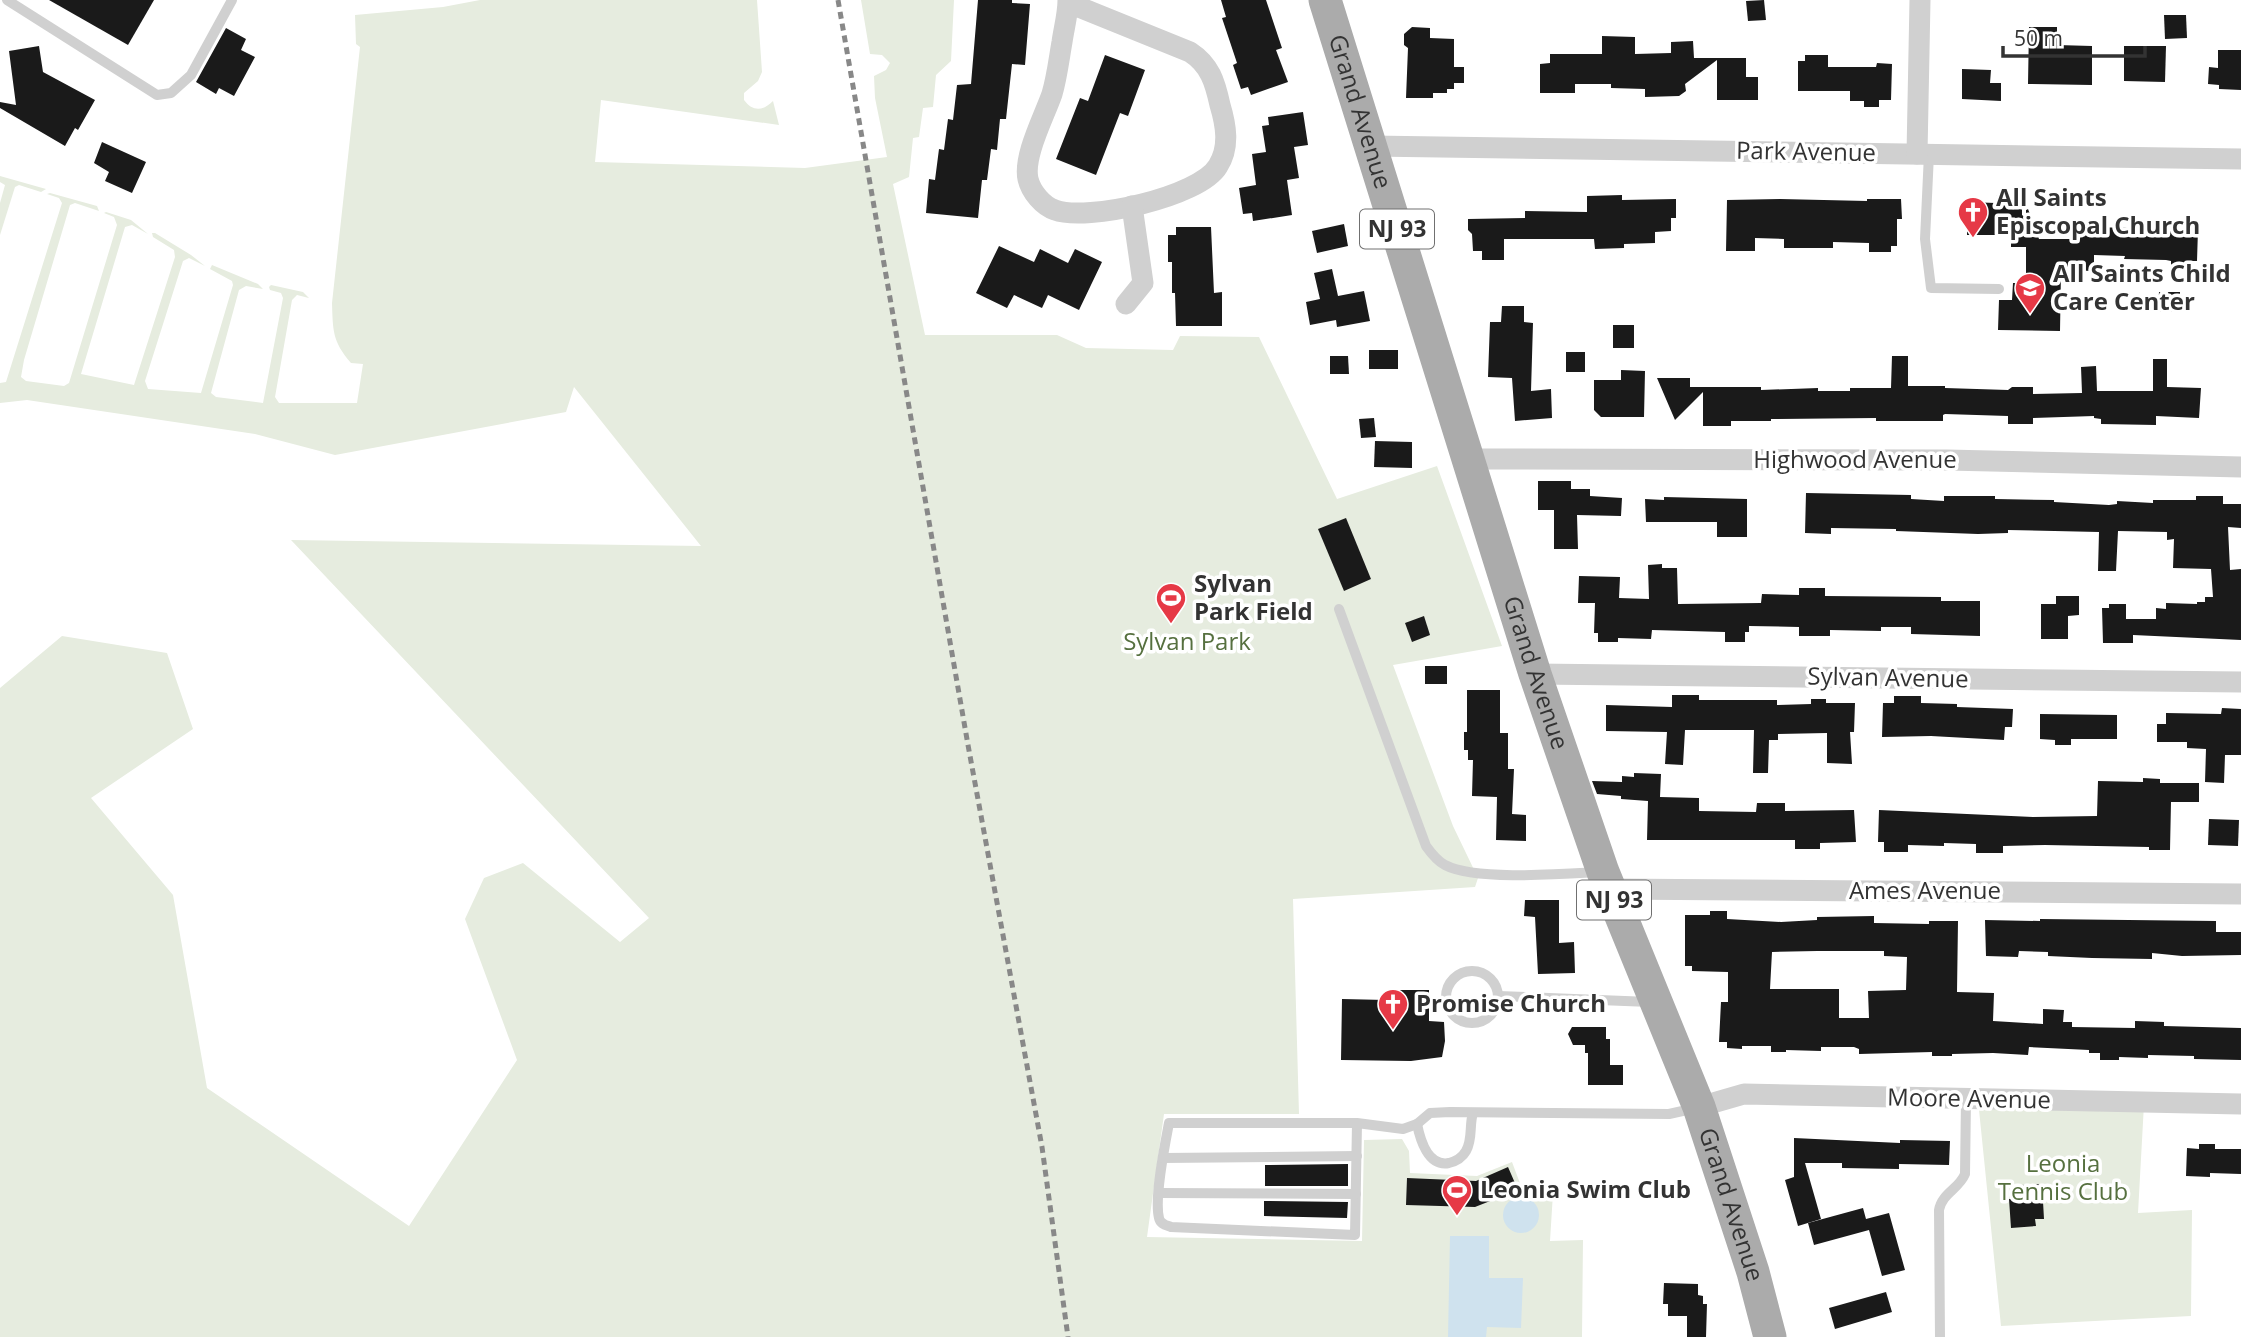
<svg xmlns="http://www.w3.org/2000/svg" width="2241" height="1337" font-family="'Open Sans',sans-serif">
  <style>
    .green { fill: #e6ecdf }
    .water { fill: #cfe2ee }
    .building { fill: #1a1a1a; fill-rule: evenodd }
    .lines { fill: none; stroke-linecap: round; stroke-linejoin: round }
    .lane { stroke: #d0d0d0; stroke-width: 10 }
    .street { stroke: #d0d0d0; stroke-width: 21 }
    .primary { stroke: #ababab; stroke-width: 33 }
    .rail { stroke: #888; stroke-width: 5; stroke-dasharray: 7 5; stroke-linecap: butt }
    .labels { text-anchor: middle; stroke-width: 7; stroke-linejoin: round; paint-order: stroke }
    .shield { fill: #fff; stroke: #707070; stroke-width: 2 }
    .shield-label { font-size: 23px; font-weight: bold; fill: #333 }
    .street-label { font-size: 24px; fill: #333; stroke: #fff }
    .poi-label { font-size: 24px; font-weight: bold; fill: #333; stroke: #fff; text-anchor: start }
    .park-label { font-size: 24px; fill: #56703f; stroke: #fff }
  </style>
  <rect width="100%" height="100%" fill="#fff"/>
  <!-- green -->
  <g class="green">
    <path d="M480,0H757L762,72L758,81L744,93V100C753,112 763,111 773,101L779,125L601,100L595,162L805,168L887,157L875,98L874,76L886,70L890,63L882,55L870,54L861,0H954L951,61L936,75L933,107L923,108L919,137L913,138L909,177L893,184L925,335H1057L1086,348L1173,350L1180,336L1259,337L1337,499L1437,466L1502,646L1393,665L1453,826L1478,878L1475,887L1293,899L1299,1114H1164L1147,1237L1362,1241L1364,1140L1402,1139L1409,1151L1410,1173L1477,1176L1512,1162L1521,1186H1543L1553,1193L1550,1241L1583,1240L1582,1337H0V688L62,636L167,653L193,729L91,798L173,895L207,1088L409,1226L517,1060L465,919L484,878L523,863L620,942L649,918L291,540L701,546L574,387L566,412L335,455L255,434L27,400L0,403V383L6,382L62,203L59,198L47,194L50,193L97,206L99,211L75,203L70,205L24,360L21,377L26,381L64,386L69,383L117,225L114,217L104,213L106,212L131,220L148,234L132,225L125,227L81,374L134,385L175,257L174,250L153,237L152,233H155L191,255L205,266L189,258L183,261L145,381L148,389L201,393L233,285L232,281L210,269L212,265L258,284L263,289L246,286L239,290L211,393L216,397L263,403L283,298L281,293L270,290L269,287L271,285L303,292L309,298L297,295L292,300L275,397L279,403H357L363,364L351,363C332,341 333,330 332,303L360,47L356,44L355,15L443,7Z"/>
    <path d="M0,176L46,189L41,192L19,185L15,187L0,235V203L5,185L0,182Z"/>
    <path d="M1978,1100L2144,1104L2138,1213L2192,1210L2191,1316L2001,1326Z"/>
  </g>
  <!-- water -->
  <g class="water">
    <circle cx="1521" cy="1215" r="18"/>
    <path d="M1450,1236H1489V1278H1523L1521,1328L1487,1327L1486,1337H1448Z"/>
  </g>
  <!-- building -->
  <g class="building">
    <path d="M49,0H154L128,45Z"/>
    <path d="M978,0H1012V3L1030,4L1025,65L1012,64L1006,119H1000L997,150L991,149L987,180H982L978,218L926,213L929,179L935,180L939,149L944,150L948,119L953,120L957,85L971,84Z"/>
    <path d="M1221,0H1266L1282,48L1276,50L1288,82L1251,95L1248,87L1241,89L1233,65L1237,63L1222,18L1226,17Z"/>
    <path d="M1764,0L1766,20L1748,21L1746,1Z"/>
    <path d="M2164,15H2186L2187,38L2165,39Z"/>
    <path d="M1412,27L1430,28V38L1454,39V67H1464V83H1454V89H1447V93H1433V98H1406L1408,48L1404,45V34Z"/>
    <path d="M2029,27H2057V45L2092,46V85L2028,84Z"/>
    <path d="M226,28L246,39L241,50L255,57L234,96L219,88L216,94L196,82Z"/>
    <path d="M1602,36L1635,37V54L1671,53V42L1693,41L1694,58H1746V77H1758V100H1717V60L1685,84L1686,91L1679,96L1645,97V89L1611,88V84H1575V93H1540V64L1550,63V54H1602Z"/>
    <path d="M39,46L43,72L95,100L78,130L75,128L65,146L0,108V102L16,105L9,51Z"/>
    <path d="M2124,46H2166L2165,82L2124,81Z"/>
    <path d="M2218,50H2241V90L2219,89V85L2208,84L2209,67L2218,68Z"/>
    <path d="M1105,55L1145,70L1128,116L1120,113L1096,175L1056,159L1080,98L1088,101Z"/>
    <path d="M1805,55H1828V67H1876L1877,63L1892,64L1891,100H1879V107H1864V101H1850V91H1798V61H1805Z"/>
    <path d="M1962,69L1991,70L1990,83H2001V101L1962,99Z"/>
    <path d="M1303,112L1308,145L1294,147L1299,178L1287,180L1292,215L1253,221L1252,213L1243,214L1239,188L1256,185L1252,154L1266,152L1262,126L1269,125L1268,117Z"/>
    <path d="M102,142L146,162L132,193L105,181L109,172L94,163Z"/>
    <path d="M1622,195V200L1676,199V218H1671V231L1655,232V243L1624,244V248L1595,249L1594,239H1504V260H1482V251H1473L1472,234L1468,230V219L1525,218V211L1587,212V196Z"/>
    <path d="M1996,195H2012V208H2022V215L2026,218V210L2028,209L2039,239H2080L2081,227L2198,229L2197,261H2187V266L2171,265V261L2166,260L2124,259L2125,256L2094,255V271L2061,270L2060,331L1998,330L1999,300H2012L2013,283H2026V247H2011V235H1967V202L1996,203Z"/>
    <path d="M1780,199L1867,201V199H1901L1902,219H1897V246H1891V252H1869V243L1833,242V248H1784V239L1755,238V251H1726L1727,200Z"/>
    <path d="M1344,224L1348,246L1317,253L1312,231Z"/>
    <path d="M1176,227H1211L1214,293L1222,292V326H1176L1175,293H1172V262H1168V235H1176Z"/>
    <path d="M999,246L1034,262L1040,249L1068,263L1075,249L1102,262L1079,310L1048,295L1042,308L1014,295L1007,308L976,293Z"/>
    <path d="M1332,269L1338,296L1364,291L1370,321L1337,327L1336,320L1310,325L1306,302L1320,299L1314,273Z"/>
    <path d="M2159,292H2180V312H2158Z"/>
    <path d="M1502,306H1524V322L1533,323L1531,391L1551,389L1552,418L1515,421L1512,378L1488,377L1490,322H1501Z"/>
    <rect x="1613" y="325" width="21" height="23"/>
    <rect x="1369" y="350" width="29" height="19"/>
    <rect x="1566" y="352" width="19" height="20"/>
    <path d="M1330,356H1348L1349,374H1330Z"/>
    <path d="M1892,356H1908V386H1945V388L2008,390L2012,387H2033V394L2082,393L2081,367L2096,366L2097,391H2153V359H2167V387L2201,388L2199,418L2156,416V425L2101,424V419L2094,418V416L2033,418V424H2008V416L1945,414L1943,415V421H1876V418L1771,419V421H1731V426H1703V392L1675,420L1657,378H1690V387H1761V390L1818,388V391H1850V388H1891Z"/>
    <path d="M1621,370L1645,371L1644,417H1601L1594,410V380H1621Z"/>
    <path d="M1374,418L1376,437L1361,438L1359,419Z"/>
    <path d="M1375,441L1412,442V468L1374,467Z"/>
    <path d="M1538,481H1571V489H1590V496L1622,498L1621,516L1577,515L1578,549H1554V510H1538Z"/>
    <path d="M1806,493L1911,495V499L1944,501V496H1995V499L2054,500V502L2109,505L2117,504V501L2153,503V500H2196V496H2223V504H2241V528L2228,527L2230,570L2241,569V640L2133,635V643H2103L2102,608H2109V604H2126V619H2156V608L2166,609V603L2197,604V602H2205V597H2213L2211,569L2173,568L2174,539L2167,540V532L2118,531L2116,571H2098L2099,532L2008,530V533L1978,534L1896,531V529L1831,528V534L1805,533Z"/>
    <path d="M1664,497L1747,499V537H1717V522H1646L1645,499L1664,500Z"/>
    <path d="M1346,518L1371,579L1344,591L1318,529Z"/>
    <path d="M1662,564V568H1677L1678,604L1761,603L1762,594L1799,595V588H1825V596L1941,597V601H1980V636L1911,634V627H1881V631L1830,630V636H1799V627L1749,626V632H1745V642H1725V632L1652,630L1651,639L1618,638V642H1598V633H1594L1595,603H1578L1579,576L1620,577L1619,598L1649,599L1648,565Z"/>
    <path d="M2056,596H2079V615L2068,616V639H2041V604H2056Z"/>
    <path d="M1424,616L1430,635L1412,642L1405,623Z"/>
    <rect x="1425" y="666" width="22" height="18"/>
    <path d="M1467,690H1500V733H1508V769H1514L1512,814L1526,815V841L1496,840L1497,797L1472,796L1473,760H1468V750H1464V732H1467Z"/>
    <path d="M1672,695H1699V700H1777V705L1811,704V699H1826V703H1855L1854,732H1850L1852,764L1827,763V733L1778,734V740H1769L1768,773H1753L1754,730H1685L1683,765L1665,764L1667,732L1606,731V705L1672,707Z"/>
    <path d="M1894,696H1921V703L1957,704V707L2013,709L2012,727H2005L2004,740L1931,736L1882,737L1883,703H1894Z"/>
    <path d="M2222,708L2241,709V755H2225L2224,783L2205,782L2206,749L2187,748V742H2157V724H2166V713L2221,714Z"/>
    <path d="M2040,714L2117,715V739H2071V745H2055V740L2040,739Z"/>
    <path d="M1634,773L1661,774L1660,797L1699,798V811L1756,812L1757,803H1785V811L1854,810L1856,842L1820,843V849H1795V840H1647L1648,801L1621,799V796L1597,794L1592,781L1622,782V776L1634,777Z"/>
    <path d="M2143,778L2160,779V783H2199V802H2171L2170,850H2149V847L2045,845L2003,846V853H1976V844L1944,843V846L1908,845V852H1884V842H1878L1879,810L2033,817L2097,816L2098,781L2143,782Z"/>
    <path d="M2209,819L2239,820L2238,846L2208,845Z"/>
    <path d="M1525,900H1559V943L1574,942L1575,973L1538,974L1535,917L1524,916Z"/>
    <path d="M1710,911H1727V919L1781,922L1817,920V917L1874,916V923L1929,924V921H1958L1957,992L1994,993L1993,1021L2043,1024V1009L2064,1010L2063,1022H2072V1027L2135,1028V1021L2164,1022V1026L2241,1028V1060L2194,1059V1056L2148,1055V1058L2119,1057V1060H2100V1053H2089V1050L2029,1047L2028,1055L1993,1053L1952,1054V1056H1932V1052L1859,1054V1049L1854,1047H1821V1051L1786,1050V1052H1771V1046H1742V1049L1727,1048V1042H1719L1721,1002H1728V972L1692,971V966H1685V915H1710ZM1817,951H1884V956L1907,957L1906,990L1868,991L1869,1018H1839V989H1770L1772,952Z"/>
    <path d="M2040,919L2216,921V932H2241V955L2182,956L2152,953V959L2092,958L2048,956V952L2019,951L2018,957L1986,956L1985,920L2040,921Z"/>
    <path d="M1386,990H1429V1021L1444,1022L1445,1041L1442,1057L1411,1061L1341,1060L1342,999L1386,1000Z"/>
    <path d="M1572,1027H1606V1039H1610V1065H1623V1085H1588V1053H1585V1045H1573L1568,1034Z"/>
    <path d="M1794,1138L1900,1143V1140L1950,1141L1949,1165L1899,1164V1169L1842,1168V1163H1805L1821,1219L1798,1226L1785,1180L1794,1177Z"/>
    <path d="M2199,1144H2215V1149H2241V1174L2210,1173V1177L2186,1176L2187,1148L2199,1149Z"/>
    <path d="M1348,1164V1186H1265V1165Z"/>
    <path d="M1508,1167L1518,1190L1475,1207L1406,1205L1407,1178L1476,1181Z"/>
    <path d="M2042,1184L2044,1219H2035L2036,1226L2011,1228L2009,1199L2022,1198L2021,1185Z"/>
    <path d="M1264,1201L1348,1202L1347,1218L1264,1216Z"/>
    <path d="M1863,1208L1866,1219L1889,1213L1905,1270L1882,1276L1869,1230L1814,1245L1808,1223Z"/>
    <path d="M1664,1283L1698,1284V1295L1703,1296V1304H1707L1706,1337H1687V1316H1668V1304H1663Z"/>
    <path d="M1886,1292L1892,1312L1835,1329L1829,1308Z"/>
  </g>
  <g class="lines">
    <!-- lane -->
    <g class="lane">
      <path d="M7,0L157,95L171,93L191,75L232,0"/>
      <path d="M1929,154L1925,239L1931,288L1999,289"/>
      <path d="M1339,609L1426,846C1431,853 1437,861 1445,865C1475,881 1564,874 1600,872"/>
      <circle cx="1472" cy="997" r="26"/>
      <path d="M1498,996L1650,1002"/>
      <path d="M1357,1123L1355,1235L1171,1227C1166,1225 1160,1224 1159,1218C1154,1198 1165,1144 1169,1123H1357L1403,1129L1417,1124L1430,1113L1450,1112L1669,1114L1696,1108"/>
      <path d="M1417,1124C1420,1139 1428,1167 1449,1163C1457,1161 1462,1158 1466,1151C1473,1139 1469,1125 1473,1113"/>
      <path d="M1163,1158L1357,1156"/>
      <path d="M1159,1193L1356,1194"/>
      <path d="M1940,1337L1939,1210C1942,1193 1959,1189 1965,1174L1966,1099"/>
    </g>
    <!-- street -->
    <g class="street">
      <path d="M1068,0C1068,14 1064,28 1062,42C1059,59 1057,77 1052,94C1044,117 1023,156 1028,179C1031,192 1043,206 1055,210C1086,222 1200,197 1218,166C1230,147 1226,125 1220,105C1215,82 1210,65 1190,52L1069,3"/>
      <path d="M1371,146L2241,159"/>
      <path d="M1917,154L1920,0"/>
      <path d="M1126,304L1143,283L1132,206"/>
      <path d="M1469,459L1947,460L2241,467"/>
      <path d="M1535,674L2241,682"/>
      <path d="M1610,889L2241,894"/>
      <path d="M1699,1107L1744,1094L2241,1104"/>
    </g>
    <!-- primary -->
    <path class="primary" id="s1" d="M1325,0L1535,674L1603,872L1699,1107L1753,1272L1770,1337"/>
    <!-- rail -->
    <path class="rail" d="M838,0L968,745L1042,1147L1068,1337"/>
  </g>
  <!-- icons -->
  <defs>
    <g id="church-pin" transform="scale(1.575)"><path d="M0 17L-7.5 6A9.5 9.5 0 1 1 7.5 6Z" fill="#e63946" stroke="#fff"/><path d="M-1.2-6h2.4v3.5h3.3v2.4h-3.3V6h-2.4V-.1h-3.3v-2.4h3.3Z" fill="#fff"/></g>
    <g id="school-pin" transform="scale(1.575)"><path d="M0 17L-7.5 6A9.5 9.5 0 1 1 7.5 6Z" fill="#e63946" stroke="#fff"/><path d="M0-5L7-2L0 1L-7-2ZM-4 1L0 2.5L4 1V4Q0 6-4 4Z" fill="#fff"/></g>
    <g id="stadium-pin" transform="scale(1.575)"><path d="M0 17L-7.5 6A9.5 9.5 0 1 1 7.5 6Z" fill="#e63946" stroke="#fff"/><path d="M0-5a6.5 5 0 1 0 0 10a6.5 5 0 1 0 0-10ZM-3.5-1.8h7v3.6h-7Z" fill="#fff"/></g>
  </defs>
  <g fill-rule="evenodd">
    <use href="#church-pin" x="1973" y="212"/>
    <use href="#school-pin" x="2030" y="288"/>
    <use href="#stadium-pin" x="1171" y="598"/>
    <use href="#church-pin" x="1393" y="1004"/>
    <use href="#stadium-pin" x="1457" y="1190"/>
  </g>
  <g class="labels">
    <!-- shield labels -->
    <g class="shield">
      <rect x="1360" y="209.5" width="74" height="39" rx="5"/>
      <rect x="1577" y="880.5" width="74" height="39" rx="5"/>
    </g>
    <g class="shield-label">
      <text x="1397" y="237">NJ 93</text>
      <text x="1614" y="908">NJ 93</text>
    </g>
    <!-- street labels -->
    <g class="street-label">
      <text dy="8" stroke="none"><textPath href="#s1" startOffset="117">Grand Avenue</textPath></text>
      <text transform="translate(1806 152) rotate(1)" y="8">Park Avenue</text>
      <text x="1855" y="468">Highwood Avenue</text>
      <text dy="8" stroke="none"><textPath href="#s1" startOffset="705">Grand Avenue</textPath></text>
      <text transform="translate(1888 678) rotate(1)" y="8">Sylvan Avenue</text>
      <text x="1925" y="899">Ames Avenue</text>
      <text transform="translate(1969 1099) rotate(1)" y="8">Moore Avenue</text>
      <text dy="8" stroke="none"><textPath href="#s1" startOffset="1272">Grand Avenue</textPath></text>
    </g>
    <!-- poi labels -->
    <g class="poi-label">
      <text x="1996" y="206">All Saints<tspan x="1996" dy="28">Episcopal Church</tspan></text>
      <text x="2053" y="282">All Saints Child<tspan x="2053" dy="28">Care Center</tspan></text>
      <text x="1194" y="592">Sylvan<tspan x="1194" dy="28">Park Field</tspan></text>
      <text x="1416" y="1012">Promise Church</text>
      <text x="1480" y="1198">Leonia Swim Club</text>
    </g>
    <!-- park labels -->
    <g class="park-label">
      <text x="1187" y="650">Sylvan Park</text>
      <text x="2063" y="1172">Leonia<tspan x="2063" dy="28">Tennis Club</tspan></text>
    </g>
  </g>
  <!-- scale -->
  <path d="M2003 46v10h142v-10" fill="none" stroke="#333333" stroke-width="3.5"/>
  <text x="2014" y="46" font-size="21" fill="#333333" stroke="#ffffff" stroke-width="5" paint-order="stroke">50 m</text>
</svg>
